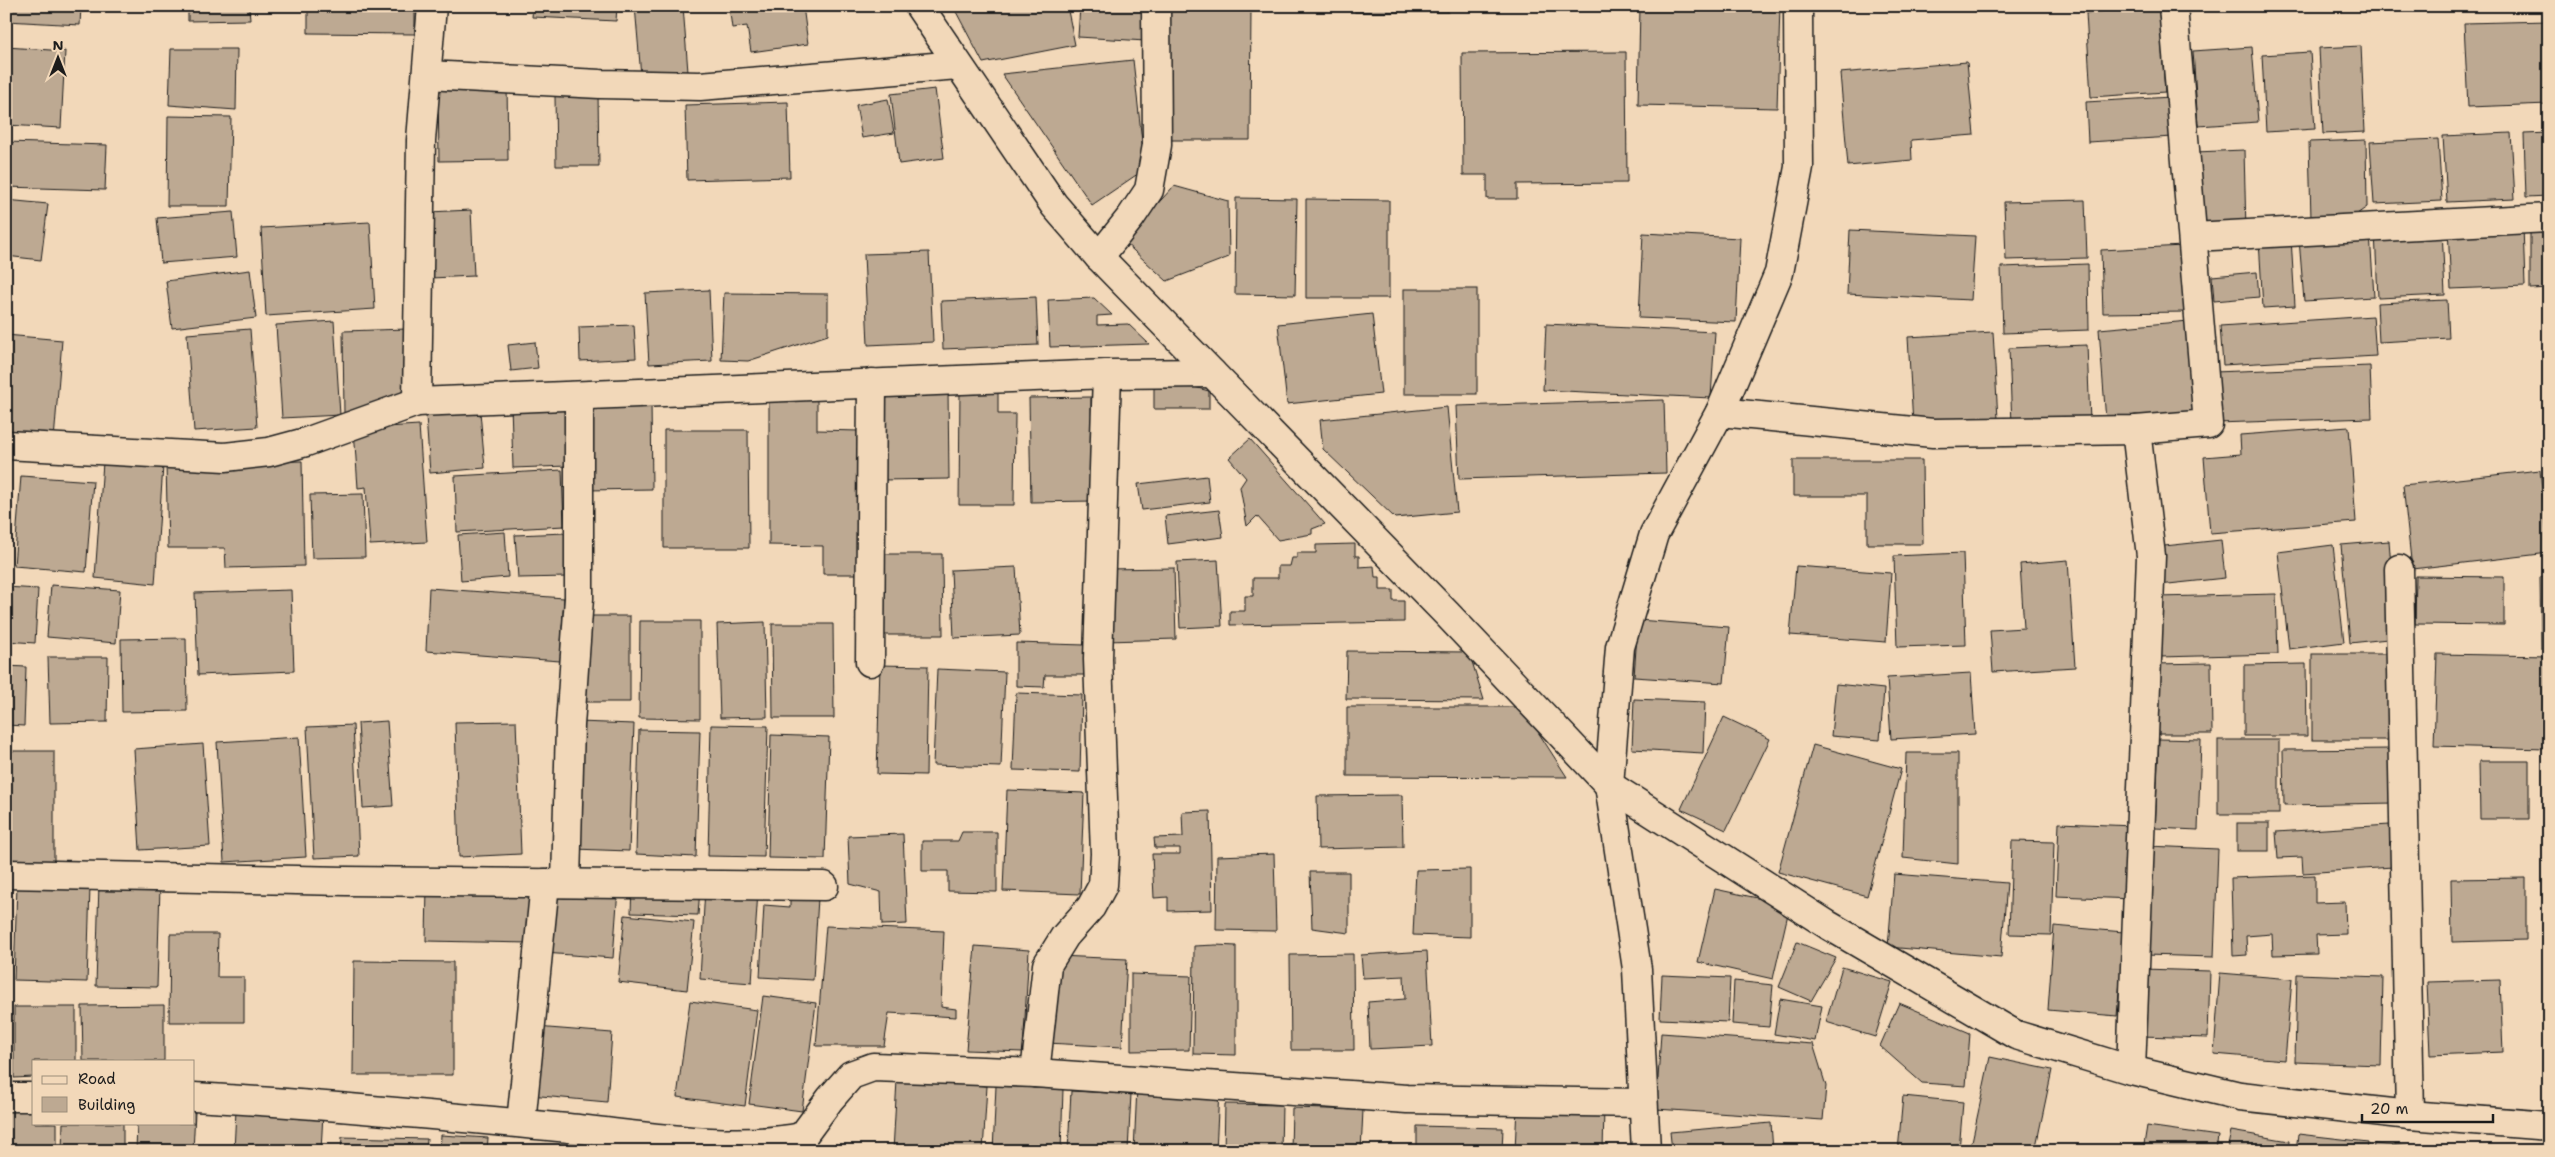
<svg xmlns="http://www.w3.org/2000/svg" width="2555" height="1157" font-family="'Shantell Sans',sans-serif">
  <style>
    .building { fill: #bda992; stroke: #1c1c1c }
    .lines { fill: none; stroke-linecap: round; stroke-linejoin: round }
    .street-casing { stroke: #1c1c1c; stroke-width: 31 }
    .secondary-casing { stroke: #1c1c1c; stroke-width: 31 }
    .street { stroke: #f2d8b9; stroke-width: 28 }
    .secondary { stroke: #f2d8b9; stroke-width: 28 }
  </style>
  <rect width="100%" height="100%" fill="#f2d8b9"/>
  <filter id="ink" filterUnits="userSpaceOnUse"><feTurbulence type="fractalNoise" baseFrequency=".02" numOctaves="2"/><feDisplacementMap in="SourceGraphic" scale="10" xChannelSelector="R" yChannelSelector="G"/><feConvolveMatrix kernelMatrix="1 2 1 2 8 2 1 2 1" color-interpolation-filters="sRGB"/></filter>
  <g filter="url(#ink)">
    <!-- building -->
    <g class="building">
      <path d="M6,6H81L80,25L6,21Z"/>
      <path d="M188,6H249L250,20L188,21Z"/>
      <path d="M308,6H415V34L308,33Z"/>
      <path d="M533,6H617L616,21L532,17Z"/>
      <path d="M635,6H683L688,72L641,76Z"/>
      <path d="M729,6H803L808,44L751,52L747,26L732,28Z"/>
      <path d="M953,6H1067L1075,45L983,63Z"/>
      <path d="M1080,6H1149L1146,41L1078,37Z"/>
      <path d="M1166,6H1251L1250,140H1165Z"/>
      <rect x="1355" y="6" width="93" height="6"/>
      <path d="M1640,6H1780L1777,108L1638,105Z"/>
      <path d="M2159,7L2165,92L2091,97L2086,13Z"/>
      <path d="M2549,21V104L2468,107L2464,23Z"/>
      <path d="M2361,46L2365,132L2323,134L2319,48Z"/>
      <path d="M6,47L65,51L61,128L6,125Z"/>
      <path d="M2252,47L2258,122L2198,126L2193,51Z"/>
      <path d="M171,49H237L236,110L169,105Z"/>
      <path d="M1626,52L1627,183L1517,184V199H1487V175H1463L1462,53Z"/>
      <path d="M2310,52L2315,129L2266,132L2262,55Z"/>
      <path d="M1133,60L1145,169L1092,205L1002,74Z"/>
      <path d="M1967,62L1974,135L1911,140L1912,160L1848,166L1840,73Z"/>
      <path d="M507,84L508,160L439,161L438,86Z"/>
      <path d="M935,89L944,158L899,164L891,94Z"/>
      <path d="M598,94L599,166H556L555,95Z"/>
      <path d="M2171,97L2173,137L2088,142L2086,102Z"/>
      <path d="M888,99L894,133L862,138L856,105Z"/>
      <path d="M788,102L790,177L687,180L685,105Z"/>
      <path d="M168,116L231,117L229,206H167Z"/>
      <path d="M2511,133L2515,199L2447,202L2443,136Z"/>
      <path d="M2549,133V196L2526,197L2524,134Z"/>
      <path d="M2438,139L2442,201L2374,204L2370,142Z"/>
      <path d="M2366,140L2367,207L2344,223L2311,219L2309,142Z"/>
      <path d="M6,142L107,145L105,190L6,187Z"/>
      <path d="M2244,150L2246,231L2197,233L2195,152Z"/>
      <path d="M1174,186L1228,201L1229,257L1167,281L1123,241Z"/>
      <path d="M1236,198L1297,199L1295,295L1235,294Z"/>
      <path d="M1306,199L1389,200V298H1306Z"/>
      <path d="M6,200L48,204L41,260L6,256Z"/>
      <path d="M2085,200L2087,258L2006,260L2004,202Z"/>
      <path d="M471,210L474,276L431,278L429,212Z"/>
      <path d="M233,212L237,257L161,263L157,218Z"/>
      <path d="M370,222L375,309L266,316L261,228Z"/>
      <path d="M2523,225L2525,286L2451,289L2448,228Z"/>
      <path d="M2530,225H2549V288L2530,289Z"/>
      <path d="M2442,229L2445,295L2378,298L2375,231Z"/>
      <path d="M1850,230L1975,236L1971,300L1847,294Z"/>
      <path d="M1643,233L1740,238L1736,322L1639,318Z"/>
      <path d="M2370,234L2374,297L2304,301L2299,239Z"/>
      <path d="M2291,238L2295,306L2263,308L2259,240Z"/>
      <path d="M2184,246L2187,312L2103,313L2101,250Z"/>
      <path d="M929,252L933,342L868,345L864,254Z"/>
      <path d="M2088,264L2089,330L2003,333L2001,267Z"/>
      <path d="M250,270L256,318L172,328L166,281Z"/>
      <path d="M2257,272L2259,297L2214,301L2212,276Z"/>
      <rect x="1404" y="289" width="73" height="105"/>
      <path d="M709,290L712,361L649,364L645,293Z"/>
      <path d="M724,293L828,294V335L748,361L721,360Z"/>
      <path d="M1036,297L1038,345L943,349L941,301Z"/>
      <path d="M1094,298L1112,315L1097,316V325L1128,324L1149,344L1050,347L1048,300Z"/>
      <path d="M2447,300L2449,338L2379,342L2377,303Z"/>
      <path d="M1372,314L1381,394L1287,404L1278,324Z"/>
      <path d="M2373,316L2376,356L2223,365L2220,326Z"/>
      <path d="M334,321L340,415L282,418L276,325Z"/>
      <path d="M2189,321L2197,414L2106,421L2099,329Z"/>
      <path d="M1546,324L1715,332L1711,398L1543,390Z"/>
      <path d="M634,325L636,358L580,361L579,327Z"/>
      <path d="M250,329L257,427L194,431L187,334Z"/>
      <path d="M407,329L408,393L344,414L343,331Z"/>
      <path d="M1993,332L1998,419L1913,424L1908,337Z"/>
      <path d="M6,335L62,340L54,440L6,436Z"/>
      <path d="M535,342L538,368L511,371L508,345Z"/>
      <path d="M2087,345L2090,422L2012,425L2009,348Z"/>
      <path d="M2370,366L2372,418L2216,423L2214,372Z"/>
      <path d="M1154,383H1178L1209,391V409H1154Z"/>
      <path d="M960,389L998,390V414H1015L1014,505H959Z"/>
      <path d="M881,390H948L949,479L882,480Z"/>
      <path d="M769,393H817V430L859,431L858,574H823V546L769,545Z"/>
      <path d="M1091,397L1093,501L1031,502L1029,398Z"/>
      <path d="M1664,400L1666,473L1459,479L1456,406Z"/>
      <path d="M651,401L652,489L587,490L585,402Z"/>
      <path d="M565,403L568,466L513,468L511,404Z"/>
      <path d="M1447,407L1457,512L1395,518L1323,449L1320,420Z"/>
      <path d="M480,412L485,468L430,473L426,416Z"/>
      <path d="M419,425L427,542L370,545L366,487L358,488L354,429Z"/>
      <path d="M2349,427L2356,522L2210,533L2204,457L2241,454L2240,435Z"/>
      <path d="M664,430H748L749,548H664Z"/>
      <path d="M1250,439L1325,524L1312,529V534L1278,540L1257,516L1247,526L1240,487L1246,478L1229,458Z"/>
      <path d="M1793,460H1922L1923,544H1867V496H1793Z"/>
      <path d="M302,461L304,566L226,568L225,548H168L166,464Z"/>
      <path d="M103,462L163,466L155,584L95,578Z"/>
      <path d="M562,470L564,526L457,532L455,476Z"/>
      <path d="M2540,470L2549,553L2412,569L2403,485Z"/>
      <path d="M21,476L93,481L86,572L14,566Z"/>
      <path d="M1207,476L1210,502L1142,510L1138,484Z"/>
      <path d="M363,494L365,557L312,558L310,495Z"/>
      <path d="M1219,510L1223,537L1168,544L1165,516Z"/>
      <path d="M505,532L508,577L461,581L458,535Z"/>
      <path d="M566,533L568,577L518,578L515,535Z"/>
      <path d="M2221,540L2225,578L2159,585L2155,547Z"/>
      <path d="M2389,541L2397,638L2350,643L2341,545Z"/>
      <path d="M1355,544V556H1359V567L1374,566L1375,577H1380V590H1393V601H1404V622L1230,625V611H1245V596H1253V578H1278V566H1290L1292,558H1297V553H1316V545Z"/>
      <path d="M2333,545L2344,642L2289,649L2278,552Z"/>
      <path d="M1963,553L1966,645L1897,647L1894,556Z"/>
      <path d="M875,554H942L943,635H875Z"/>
      <path d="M1218,560L1222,626L1180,628L1177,562Z"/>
      <path d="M2068,560L2075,667L1993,672L1990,630L2024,628L2020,564Z"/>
      <path d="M1796,566L1891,573L1886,642L1790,635Z"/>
      <path d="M1016,567L1020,635L954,638L951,570Z"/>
      <path d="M1174,568L1176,639L1107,641L1106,569Z"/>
      <path d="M2416,576L2504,577V625L2415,624Z"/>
      <path d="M2549,576V649H2541L2540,577Z"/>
      <path d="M51,585L120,590L116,643L47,637Z"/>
      <path d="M6,587L38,589L35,643L6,641Z"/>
      <path d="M429,588L564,598L560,661L426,651Z"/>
      <path d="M291,590L294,671L198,675L195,593Z"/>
      <path d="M2276,594L2278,654L2160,657L2159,597Z"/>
      <path d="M583,616H630V702H585Z"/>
      <path d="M1638,620L1729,627L1724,683L1634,677Z"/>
      <path d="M640,621H700V719L639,718Z"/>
      <path d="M765,622L767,717L720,718L717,624Z"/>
      <path d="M772,624H833L834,718H773Z"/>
      <path d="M186,638L187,711L122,712L121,639Z"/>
      <path d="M1016,643L1085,645V675H1045L1044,687L1016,686Z"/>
      <path d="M1347,651L1469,652L1484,700L1346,699Z"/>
      <rect x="2312" y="654" width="83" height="86"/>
      <path d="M2437,654L2549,656L2546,749L2434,746Z"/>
      <path d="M48,657H108L107,722L50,723Z"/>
      <path d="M2211,663L2212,734H2153V664Z"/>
      <path d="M2306,664L2307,736H2244V665Z"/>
      <path d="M880,665L928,666L926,775L877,774Z"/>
      <path d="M6,666L26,667L24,726L6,725Z"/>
      <path d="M937,669L1005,672L1001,767L933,765Z"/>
      <path d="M1971,673L1975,734L1891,739L1887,678Z"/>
      <path d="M1836,684L1884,689L1880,740L1831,736Z"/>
      <path d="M1016,693L1082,695L1080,772L1013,770Z"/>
      <path d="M1634,699L1705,702L1703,753L1632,749Z"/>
      <path d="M1347,707H1522L1567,777L1347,776Z"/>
      <path d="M1724,717L1770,739L1726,830L1681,809Z"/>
      <path d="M387,721L393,806L363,808L358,723Z"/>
      <path d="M516,721L521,854L459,857L455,722Z"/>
      <path d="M578,722L634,724L629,851L574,849Z"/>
      <path d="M353,725L359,856L314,858L307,727Z"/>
      <path d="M711,725L768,726L764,857L708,856Z"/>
      <path d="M639,730L700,731L696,857L636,854Z"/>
      <path d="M771,735L829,737L825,859L768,858Z"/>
      <path d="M299,737L306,857L224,862L217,742Z"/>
      <path d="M2159,739L2201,740L2198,830L2155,828Z"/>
      <rect x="2218" y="740" width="61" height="74"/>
      <path d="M203,744L210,846L140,850L134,749Z"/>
      <path d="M1813,745L1901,769L1867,896L1778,872Z"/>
      <path d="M2393,749L2394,803L2284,805L2283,750Z"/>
      <rect x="6" y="751" width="48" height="116"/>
      <path d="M1906,753H1958V864L1903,858Z"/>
      <path d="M2479,761H2529V819H2480Z"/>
      <path d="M1007,790L1084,793L1080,894L1003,891Z"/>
      <path d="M1402,795L1403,847L1318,849L1317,796Z"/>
      <path d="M1210,811L1212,910L1168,911V897L1154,898L1152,854H1180V848H1155L1154,838L1183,837L1182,812Z"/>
      <path d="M2059,823L2134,826L2133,899L2056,896Z"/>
      <rect x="2237" y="823" width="32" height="28"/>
      <path d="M2390,825L2393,867L2303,873L2302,857L2278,858L2276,832Z"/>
      <path d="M962,832H997V892L948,891V871H922V841H958Z"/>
      <path d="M903,834L907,924L882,925L881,892L850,884L848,836Z"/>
      <path d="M2012,841L2054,842L2051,935L2009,934Z"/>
      <path d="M2148,846L2218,849L2214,957L2145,955Z"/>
      <path d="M1274,854L1276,931L1216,930L1217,856Z"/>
      <path d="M1470,869V937L1413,935L1416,870Z"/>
      <path d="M1310,872H1349V933L1312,928Z"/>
      <path d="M1894,874L2007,883L2001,957L1888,947Z"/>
      <path d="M2315,875V903L2345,902L2346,934L2316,935L2317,954L2273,955L2272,934L2246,936L2247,955L2233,956L2231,878Z"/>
      <path d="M2526,878V940L2452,942L2451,879Z"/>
      <path d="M99,883L160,886L157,987L96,986Z"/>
      <path d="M17,884L90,886L87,982L14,980Z"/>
      <path d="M549,885L618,889L613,958L544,953Z"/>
      <path d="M632,885L700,888L698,915L631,913Z"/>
      <path d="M427,886L532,888L530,943L426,941Z"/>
      <path d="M705,888L758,891L752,983L700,979Z"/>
      <path d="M1715,889L1790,905L1773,979L1698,962Z"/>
      <path d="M790,896L818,898L813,980L760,977L764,905L790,907Z"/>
      <path d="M625,915L694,922L687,990L618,982Z"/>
      <path d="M826,926L944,931L941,1007L956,1009V1017L889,1013L884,1046H816Z"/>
      <path d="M2054,926L2124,932L2117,1016L2048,1010Z"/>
      <path d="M170,934H218L217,977H244V1022H169Z"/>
      <path d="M1797,942L1836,958L1811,1001L1779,987Z"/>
      <path d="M1216,945L1236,946V1055L1193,1054L1194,946Z"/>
      <path d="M975,946L1029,950L1023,1052L966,1050Z"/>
      <path d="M1427,951L1432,1046L1370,1049L1368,1002L1405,999L1404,976L1363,978L1361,955Z"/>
      <path d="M1353,954L1354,1050H1291L1290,955Z"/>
      <path d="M1058,956L1127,959L1122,1047L1047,1043Z"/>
      <path d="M354,961L453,962V1075H353Z"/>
      <path d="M1842,967L1892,982L1875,1037L1826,1022Z"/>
      <path d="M2142,969L2210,971L2208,1038L2140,1036Z"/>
      <path d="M2220,973L2292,979L2285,1060L2214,1054Z"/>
      <path d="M1131,974L1191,976L1189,1050L1131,1051Z"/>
      <path d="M2297,974L2383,977L2381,1065L2295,1062Z"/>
      <path d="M1662,975L1730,978L1728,1022L1660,1019Z"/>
      <path d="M2500,980L2503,1052L2430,1055L2427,982Z"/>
      <path d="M1734,981L1773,985L1769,1027L1732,1024Z"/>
      <path d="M763,996L816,1003L802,1111L749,1104Z"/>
      <path d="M1780,999L1822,1006L1815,1041L1774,1034Z"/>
      <path d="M690,1001L757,1010L745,1106L677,1097Z"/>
      <path d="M1899,1003L1970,1033L1966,1086L1922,1083L1880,1046Z"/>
      <path d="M164,1005V1061H83L82,1006Z"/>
      <path d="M14,1007H76V1061H34V1077L14,1078Z"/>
      <path d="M536,1027L612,1033L607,1102L530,1095Z"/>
      <path d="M1661,1033L1813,1044L1826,1086L1823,1120L1656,1109Z"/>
      <path d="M1990,1057L2052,1070L2035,1151H1970Z"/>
      <path d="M897,1080L987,1086L983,1151H893Z"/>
      <path d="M996,1086L1063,1089L1061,1151H993Z"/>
      <path d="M1137,1087L1219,1091L1216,1151H1134Z"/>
      <path d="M1071,1091L1131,1094L1128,1151H1068Z"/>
      <path d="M1903,1096L1963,1102L1959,1151H1898Z"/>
      <path d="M1225,1104L1282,1105L1281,1151H1224Z"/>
      <path d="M6,1105H34V1123H57V1151H6Z"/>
      <path d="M1517,1106L1604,1108L1603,1151H1515Z"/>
      <path d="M1292,1108L1363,1110L1361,1151H1291Z"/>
      <path d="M236,1110L323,1113L321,1151H234Z"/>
      <path d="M194,1112H195L193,1151H136L137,1123H194Z"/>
      <path d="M63,1123H123V1151H62Z"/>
      <path d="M1771,1123L1773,1151H1672L1670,1132Z"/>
      <path d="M1417,1126L1503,1128L1502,1151H1417Z"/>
      <path d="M2147,1126L2218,1136L2216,1151H2143Z"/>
      <path d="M2231,1131L2289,1141L2288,1151H2227Z"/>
      <path d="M2298,1134L2368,1142L2367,1151H2296Z"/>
      <path d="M441,1135L488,1138L487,1151H440Z"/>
      <path d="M342,1137L427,1139L426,1151H341Z"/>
      <path d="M2374,1144L2421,1148V1151H2373Z"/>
      <path d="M2517,1147L2549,1148V1151H2517Z"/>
    </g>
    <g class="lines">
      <!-- street casing -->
      <g class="street-casing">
        <g id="street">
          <path d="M427,75L600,84L700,86L958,65"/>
          <path d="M2193,237L2549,218"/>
          <path d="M1099,257L1131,217L1149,190L1157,145L1156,6"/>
          <path d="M417,402L421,140L432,6"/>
          <path d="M1720,412L1933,433L2136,430L2208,424L2173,6"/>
          <path d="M6,445L225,457L269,452L306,442L417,402L1107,374L1212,373"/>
          <path d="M2399,569L2410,1115"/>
          <path d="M870,662L872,383"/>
          <path d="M6,874L346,881L824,886"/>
          <path d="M566,883L570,725L579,598V396"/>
          <path d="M2131,1070L2151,556L2136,430"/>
          <path d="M1035,1073L1047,965L1065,936L1091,907L1103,885L1105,854L1098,659L1107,374"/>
          <path d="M6,1097H34"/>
          <path d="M194,1097C319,1104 443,1116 568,1128C641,1135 730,1151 802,1137"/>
          <path d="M521,1123L545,883"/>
          <path d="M802,1151V1137L830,1099L851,1075L873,1067L1035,1073L1407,1099L1642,1103"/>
          <path d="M1646,1151L1637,969L1609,785L1620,647L1654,534L1720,412L1779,273L1799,167L1798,6"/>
        </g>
      </g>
      <!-- secondary casing -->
      <g class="secondary-casing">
        <path id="secondary" d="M919,6L1054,205L1099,257L1447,614L1609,785L1828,925L2016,1035L2131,1070L2240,1096L2410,1115L2549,1126"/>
      </g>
      <!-- street -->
      <use href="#street" class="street"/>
      <!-- secondary -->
      <use href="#secondary" class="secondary"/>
    </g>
  </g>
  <!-- margin -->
  <rect width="2555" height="1157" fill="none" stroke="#f2d8b9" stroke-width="25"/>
  <rect x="12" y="12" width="2530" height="1132" fill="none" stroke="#1c1c1c" stroke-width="2" filter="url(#ink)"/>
  <!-- legend -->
  <rect x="32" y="1060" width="162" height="65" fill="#f2d8b9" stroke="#9c8d7a"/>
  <rect x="42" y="1076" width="25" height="8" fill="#f2d8b9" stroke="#9c8d7a"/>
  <text x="78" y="1084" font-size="15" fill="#1c1c1c">Road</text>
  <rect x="42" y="1097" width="25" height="15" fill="#bda992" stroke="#9c8d7a"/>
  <text x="78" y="1110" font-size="15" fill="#1c1c1c">Building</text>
  <!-- north arrow -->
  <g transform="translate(58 58)" stroke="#f2d8b9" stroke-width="4" paint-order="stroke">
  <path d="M0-4L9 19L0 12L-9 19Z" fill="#1c1c1c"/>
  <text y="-8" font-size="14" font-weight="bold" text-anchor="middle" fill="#1c1c1c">N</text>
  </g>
  <!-- scale -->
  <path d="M2362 1114v8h131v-8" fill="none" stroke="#1c1c1c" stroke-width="2.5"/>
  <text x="2370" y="1114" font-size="15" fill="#1c1c1c" stroke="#f2d8b9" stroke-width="4" paint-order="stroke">20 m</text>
</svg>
